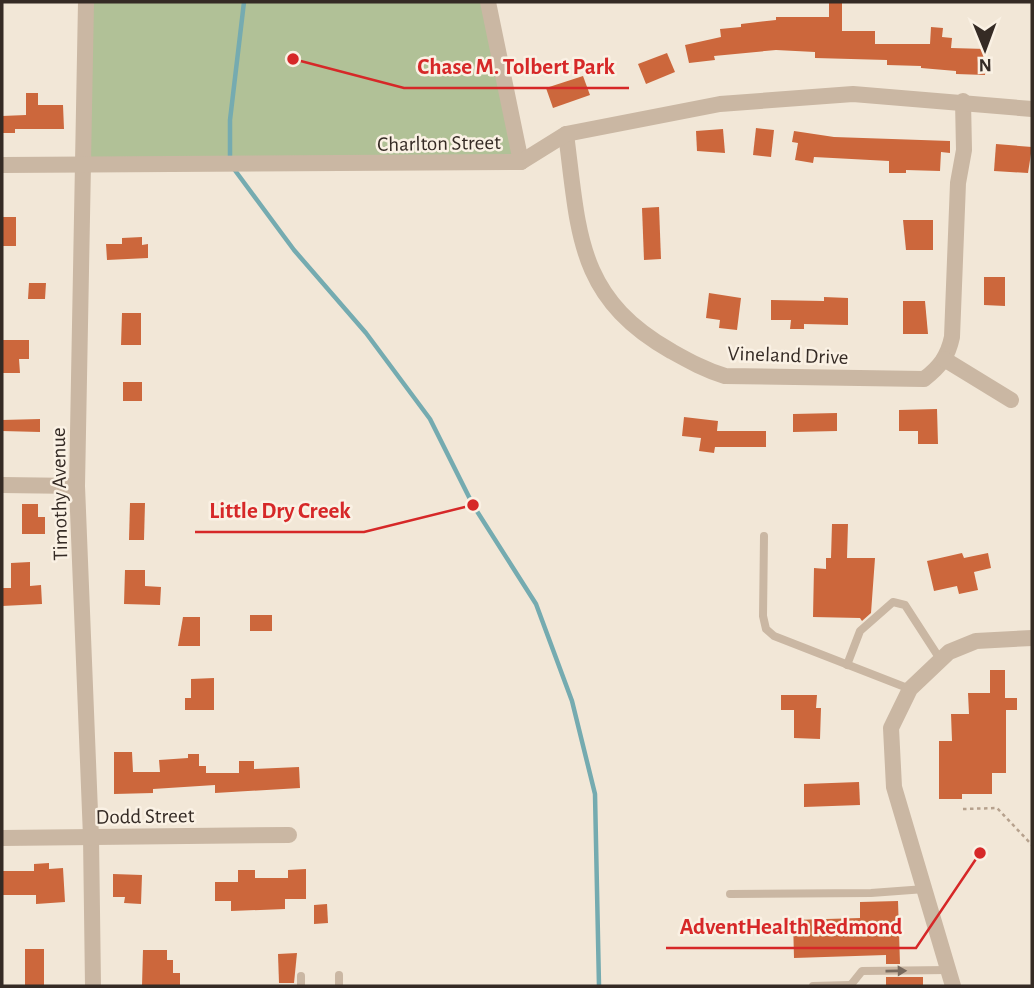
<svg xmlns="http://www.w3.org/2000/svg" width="1034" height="988" font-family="'Alegreya Sans',sans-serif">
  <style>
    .green { fill: #b1c197 }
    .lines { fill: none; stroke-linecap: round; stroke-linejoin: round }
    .stream { stroke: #75abb0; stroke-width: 4.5 }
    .building { fill: #cc673c }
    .path { stroke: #b6a18d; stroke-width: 2.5; stroke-dasharray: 3.5 3.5; stroke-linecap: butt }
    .lane { stroke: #cab7a3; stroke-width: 8 }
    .street { stroke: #cab7a3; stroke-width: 16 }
    .oneway { fill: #786a5e }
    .labels { text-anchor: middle; stroke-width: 5; stroke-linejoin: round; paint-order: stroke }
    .street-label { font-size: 21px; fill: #352b25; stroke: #faf1e4 }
    .leader { fill: none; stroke: #d62828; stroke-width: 2.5 }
    .callout-dot { fill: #d62828; stroke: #faf1e4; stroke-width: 2.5 }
    .callout-label { font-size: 23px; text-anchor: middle; font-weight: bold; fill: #d62828; stroke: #faf1e4; stroke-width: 5; stroke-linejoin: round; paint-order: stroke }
  </style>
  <rect width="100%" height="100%" fill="#f2e7d7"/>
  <!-- green -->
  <path class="green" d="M86,2H488L521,162L85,165Z"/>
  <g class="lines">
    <!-- stream -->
    <g class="stream">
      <path d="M230,161V120L244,2"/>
      <path d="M234,169L294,250L366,333L430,419L473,505L536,604L572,701L595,794L599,986"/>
    </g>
  </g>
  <!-- building -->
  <g class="building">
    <path d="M829,2H842V31H875V44H930L931,27L943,28L942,37L952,38L951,48L986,49L985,75L956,74V71L921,68V66L887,65V60L815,58V52L776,50L714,56L715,60L689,63L685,45L721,37L720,29L741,27V24L776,20V17H829Z"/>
    <path d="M667,53L675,72L646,84L638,64Z"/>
    <path d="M583,76L590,95L553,108L546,88Z"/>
    <path d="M26,93H38V105H63L64,129H15V133H2V116L26,115Z"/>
    <path d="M756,128L774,130L771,157L753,155Z"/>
    <path d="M723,129L725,153L697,151L696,131Z"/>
    <path d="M794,131L834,137L950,141V153L941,152L940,171L906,170V173H889V161L814,157L813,163L795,160L798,143L792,142Z"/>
    <path d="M996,144L1032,147L1028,173L994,171Z"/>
    <path d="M659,207L661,259L644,260L642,208Z"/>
    <rect x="2" y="217" width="14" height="29"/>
    <path d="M903,220H933V250H906Z"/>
    <path d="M142,237V245L148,244V258L107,260L106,244H122V238Z"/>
    <path d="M984,277H1005V306L984,305Z"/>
    <path d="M29,283H46L45,299H28Z"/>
    <path d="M709,293L741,298L737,330L719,328L720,320L706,318Z"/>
    <path d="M824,297L848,298V325L804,324V329H790L791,320H771V300L824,301Z"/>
    <path d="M903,301H925L928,334H903Z"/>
    <path d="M122,313H141V345H121Z"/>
    <path d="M2,340H29V359H19L20,373H3Z"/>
    <rect x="123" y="382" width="19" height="19"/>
    <path d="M937,409L938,444H918V431H899V410Z"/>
    <path d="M837,413V431L793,432V414Z"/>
    <path d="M684,417L718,421L717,431H766V447H715L714,453L699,451L701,438L682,436Z"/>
    <path d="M40,419V432L2,431V420Z"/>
    <path d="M130,503H145L144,540H129Z"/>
    <path d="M22,504H38V517H45V534H22Z"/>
    <path d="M832,524H848L847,558H875L871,613L862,621L860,618L813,617L814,568L826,569V558H831Z"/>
    <path d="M962,553L964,558L988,553L991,568L974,572L978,590L959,594L957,586L934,591L927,561Z"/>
    <path d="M30,562V586L41,585L42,604L2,606V588H11V563Z"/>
    <path d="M125,570H145V586L161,587L160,605L124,604Z"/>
    <rect x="250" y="615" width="22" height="16"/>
    <path d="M183,617H200V646H178Z"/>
    <path d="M990,670H1005V698H1017V710H1006V773H992V794H962V799H939V741H952L951,714H969L968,693H990Z"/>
    <path d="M214,678V710H185V698H191V679Z"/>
    <path d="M781,695H817L816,708H821L820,739L794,738V710H781Z"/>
    <path d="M114,752H132L133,772H160L159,760L188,758V754H199V766H206V773H239V761H254V769L299,767L300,788L215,793V785L153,789V793L114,794Z"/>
    <path d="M859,782L860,805L804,807V784Z"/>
    <path d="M49,863V869L63,868L65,902L36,904V895H2V871H34V864Z"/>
    <path d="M306,869V899H285V909L231,911V901H215V882H238V870H255V878H288V870Z"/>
    <path d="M113,874L142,875L141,904L124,903L125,897H113Z"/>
    <path d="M898,901L900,964H886V955L794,958L793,920L860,918V902Z"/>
    <path d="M327,904L328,923L314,924V905Z"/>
    <rect x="25" y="949" width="19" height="37"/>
    <path d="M143,950H167V960H173V973H180V986H142Z"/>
    <path d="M297,953L294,983H279L278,954Z"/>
    <rect x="886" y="977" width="37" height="9"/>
  </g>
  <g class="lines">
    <!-- path -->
    <path class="path" d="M963,809L997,808L1032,845"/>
    <!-- lane -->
    <g class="lane">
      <path d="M764,536L763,616L766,629L774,636L910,689"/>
      <path d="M847,665L860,631L893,602L905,605L940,659"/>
      <path d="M730,894L871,893L925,889"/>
      <path d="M339,975V986"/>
      <path d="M301,976V986"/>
      <path d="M813,986L850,985"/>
      <path d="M850,986L862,971L948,970"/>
    </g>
    <!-- street -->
    <g class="street">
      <path d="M86,2L77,486L91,837L93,986"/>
      <path d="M488,2L521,162"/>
      <path d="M566,134C579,232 576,297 671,351C689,361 705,370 725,376L924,379C940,367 948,356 952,337L958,183L964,150L963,101"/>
      <path d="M2,165L521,162L566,134L720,104L853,94L1032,109"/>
      <path d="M944,359L1011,400"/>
      <path d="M2,485L77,486"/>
      <path d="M2,838L289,835"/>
      <path d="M953,986L894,787L891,728L910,689L949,652L976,641L1032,638"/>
    </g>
  </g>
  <!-- one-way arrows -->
  <defs><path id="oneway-solid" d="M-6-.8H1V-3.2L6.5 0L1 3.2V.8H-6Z" transform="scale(1.75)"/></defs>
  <use class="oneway" href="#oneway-solid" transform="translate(896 971) rotate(-1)"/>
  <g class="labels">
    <!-- street labels -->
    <g class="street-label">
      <text transform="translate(439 143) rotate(-1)" y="7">Charlton Street</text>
      <text transform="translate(788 355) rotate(2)" y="7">Vineland Drive</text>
      <text transform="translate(59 494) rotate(-91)" y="7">Timothy Avenue</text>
      <text transform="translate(145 816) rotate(-1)" y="7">Dodd Street</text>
    </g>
  </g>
  <!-- callouts -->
  <path class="leader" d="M293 59L404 88H629M473 505L364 532H195M980 853L916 948H666"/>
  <g class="callout-dot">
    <circle cx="293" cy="59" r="7"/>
    <circle cx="473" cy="505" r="7"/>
    <circle cx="980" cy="853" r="7"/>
  </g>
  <g class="callout-label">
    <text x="516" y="74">Chase M. Tolbert Park</text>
    <text x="280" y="518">Little Dry Creek</text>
    <text x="791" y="934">AdventHealth Redmond</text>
  </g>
  <!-- border -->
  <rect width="1034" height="988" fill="none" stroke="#352b25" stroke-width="7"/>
  <!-- north arrow -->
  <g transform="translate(985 49) rotate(179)" stroke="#faf1e4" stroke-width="5" paint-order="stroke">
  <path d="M0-5L12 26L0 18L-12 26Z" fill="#352b25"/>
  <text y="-10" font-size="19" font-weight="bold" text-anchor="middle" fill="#352b25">N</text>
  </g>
</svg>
